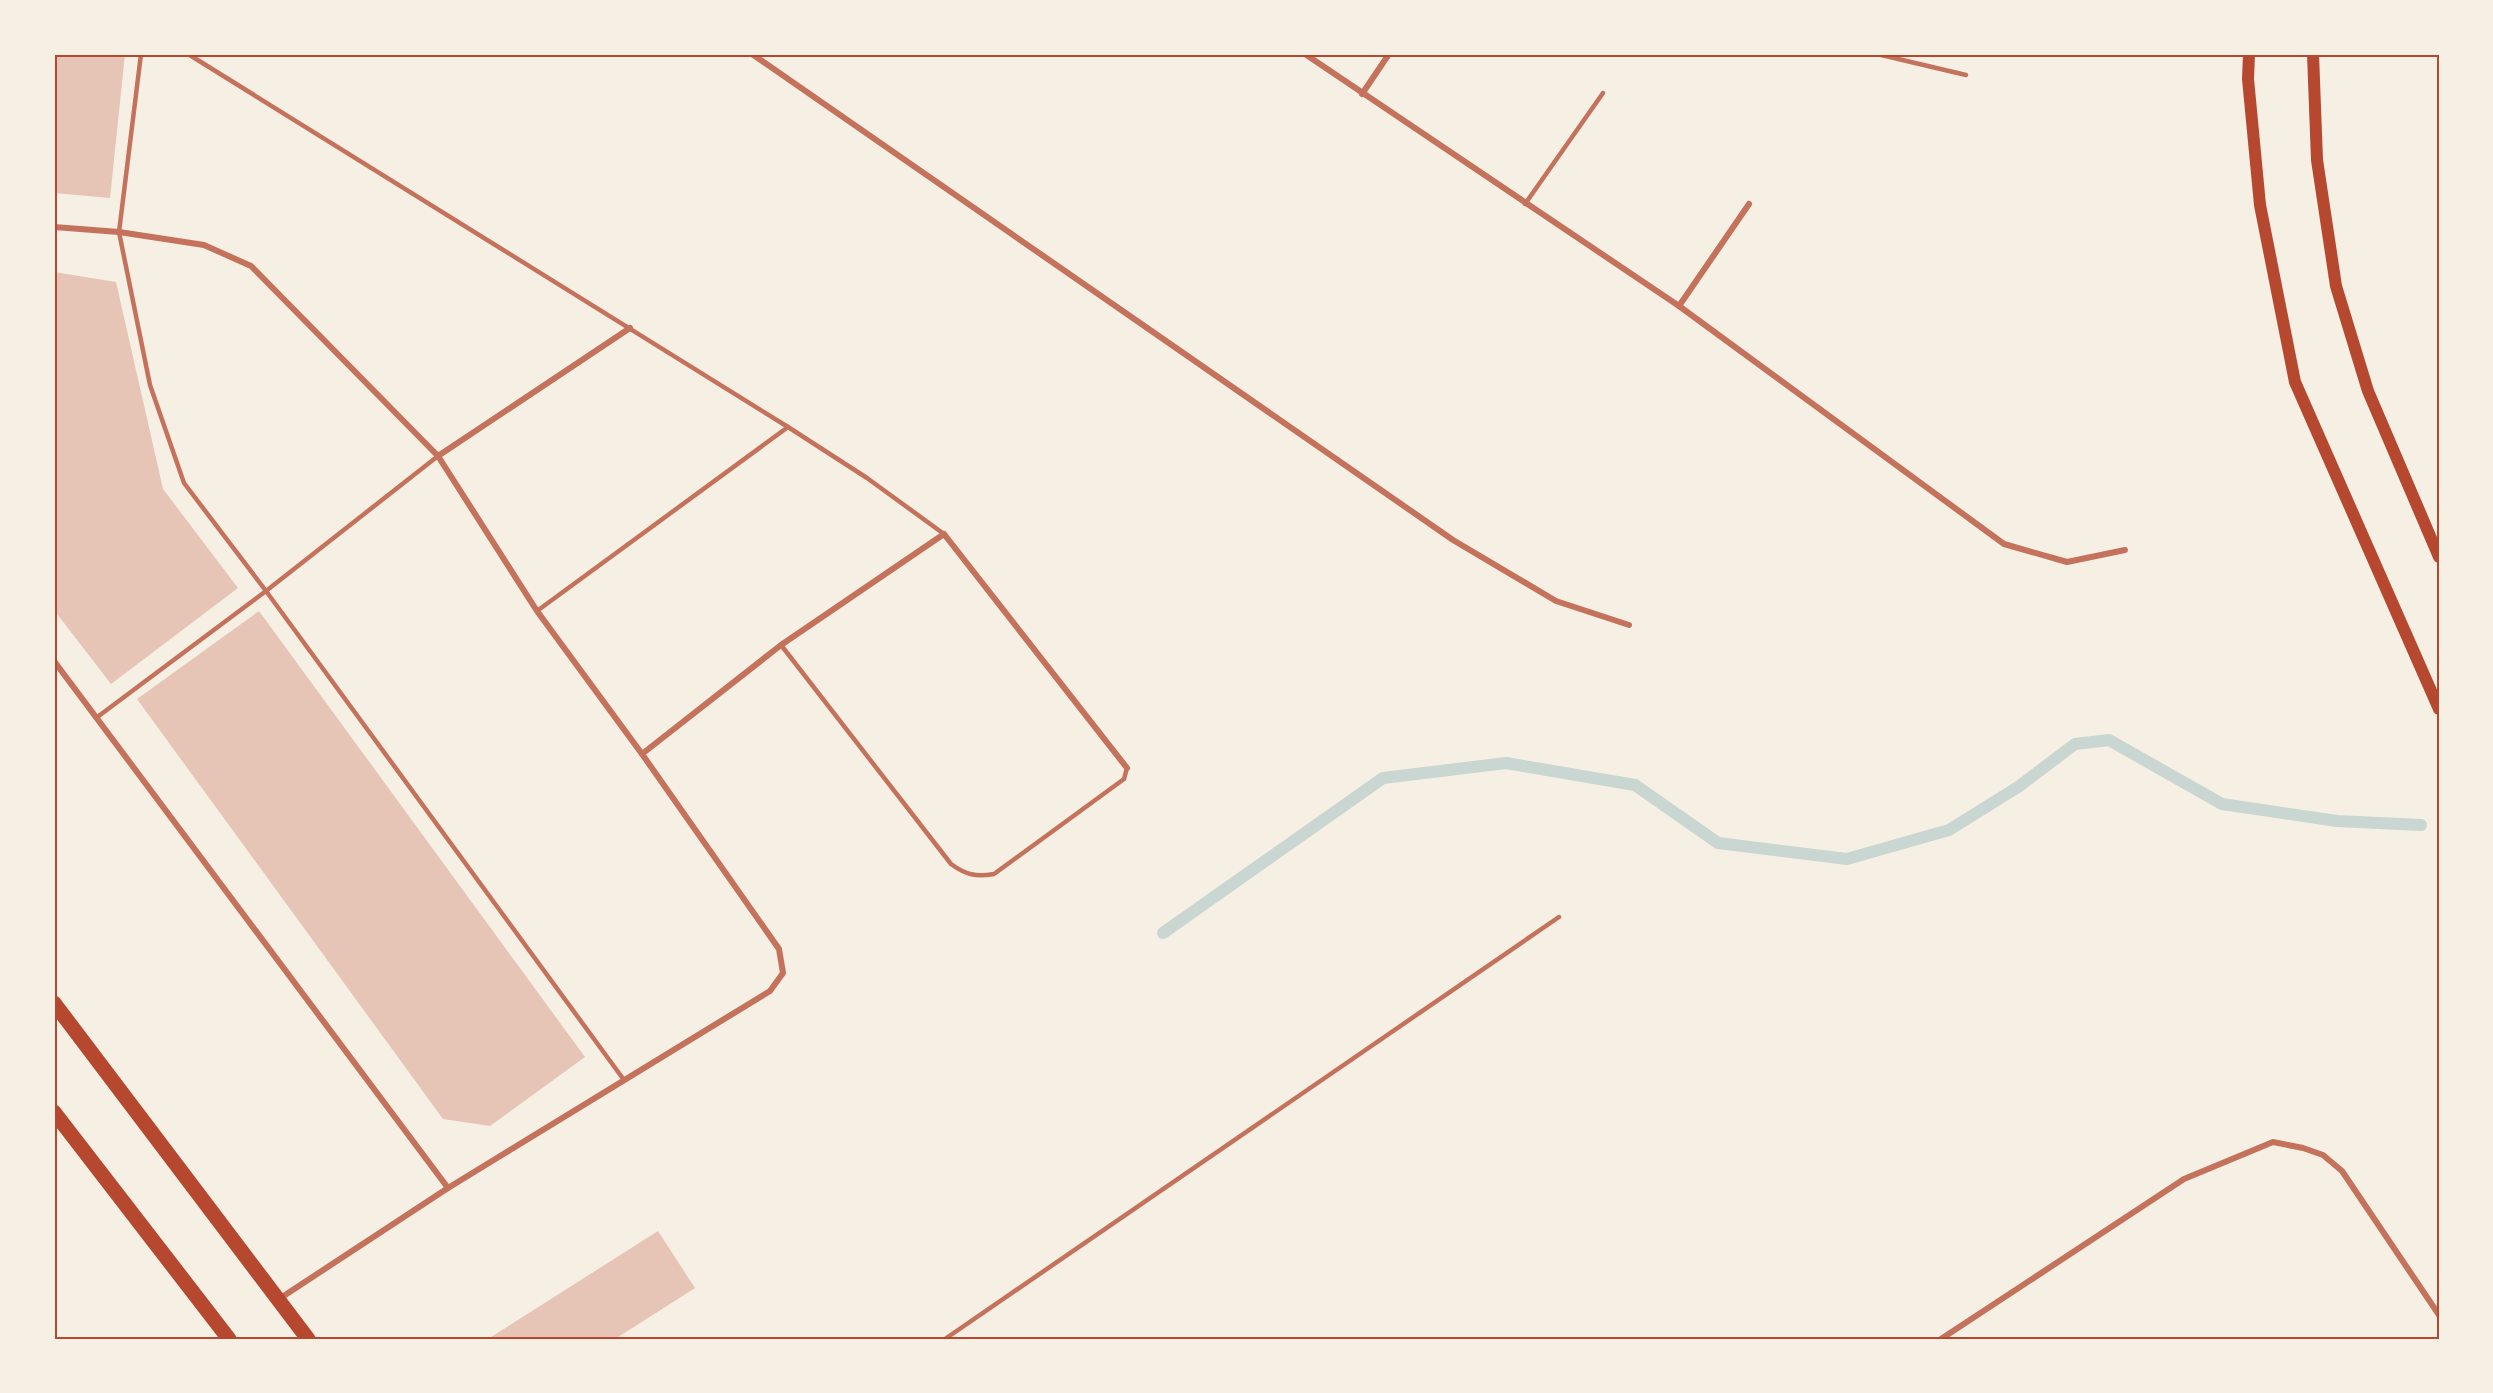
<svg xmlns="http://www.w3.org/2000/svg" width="2493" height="1393" font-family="Figtree,sans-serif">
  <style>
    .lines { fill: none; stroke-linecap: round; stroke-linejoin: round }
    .stream { stroke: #c9d6d2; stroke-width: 12 }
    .building { fill: #e6c5b7 }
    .service { stroke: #c5725c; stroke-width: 4.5 }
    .minor { stroke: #c5725c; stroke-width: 6 }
    .secondary { stroke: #b5482f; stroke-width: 12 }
    .primary { stroke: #b5482f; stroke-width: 15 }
    .neatline { fill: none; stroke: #b5482f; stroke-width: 2 }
  </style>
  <rect width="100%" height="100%" fill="#f6efe4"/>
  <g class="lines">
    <!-- stream -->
    <path class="stream" d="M1163,933L1383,778L1506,763L1635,785L1718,843L1847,859L1949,830L2018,787L2075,744L2109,740L2222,804L2337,821L2421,825"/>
  </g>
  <!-- building -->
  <g class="building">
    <path d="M54,54H125L110,198L54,193Z"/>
    <path d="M54,272L116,282L163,489L238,588L111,684L54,610Z"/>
    <path d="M259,611L585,1057L490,1126L443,1119L137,699Z"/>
    <path d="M658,1231L695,1288L615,1339H488Z"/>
  </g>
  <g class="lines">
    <!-- service -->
    <g class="service">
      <path d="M141,54L119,232L150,385L184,483L266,591L624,1080"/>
      <path d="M188,54L788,427L867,478L944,534"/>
      <path d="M1877,54L1966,75"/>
      <path d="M1525,204L1603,93"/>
      <path d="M537,611L788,427"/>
      <path d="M781,645L951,864C966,875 976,877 994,874L1124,779L1127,768"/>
      <path d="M96,718L266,591L438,456"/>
      <path d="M945,1339L1559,917"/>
    </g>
    <!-- minor -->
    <g class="minor">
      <path d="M752,54L1453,540L1556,601L1629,625"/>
      <path d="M1305,54L1679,306L2004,544L2067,562L2125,550"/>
      <path d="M1362,94L1389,54"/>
      <path d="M54,227L119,232L204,245L251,266L438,456L537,611L642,754L779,949L783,973L770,991L448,1188L279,1299"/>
      <path d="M1679,306L1749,204"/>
      <path d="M438,456L630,328"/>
      <path d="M54,661L448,1188"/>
      <path d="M642,754L781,645L944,534L1127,768"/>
      <path d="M1941,1339L2184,1179L2273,1142L2303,1148L2323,1155L2342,1171L2439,1315"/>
    </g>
    <!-- secondary -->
    <g class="secondary">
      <path d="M2249,54L2248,79L2260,205L2295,382L2439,709"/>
      <path d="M2313,54L2317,160L2336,286L2368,391L2439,557"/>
    </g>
    <!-- primary -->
    <g class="primary">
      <path d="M54,1003L308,1339"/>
      <path d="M54,1112L229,1339"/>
    </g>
  </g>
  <!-- border -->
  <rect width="2493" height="1393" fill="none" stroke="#f6efe4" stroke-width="111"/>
  <rect x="56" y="56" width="2382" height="1282" class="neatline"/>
</svg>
